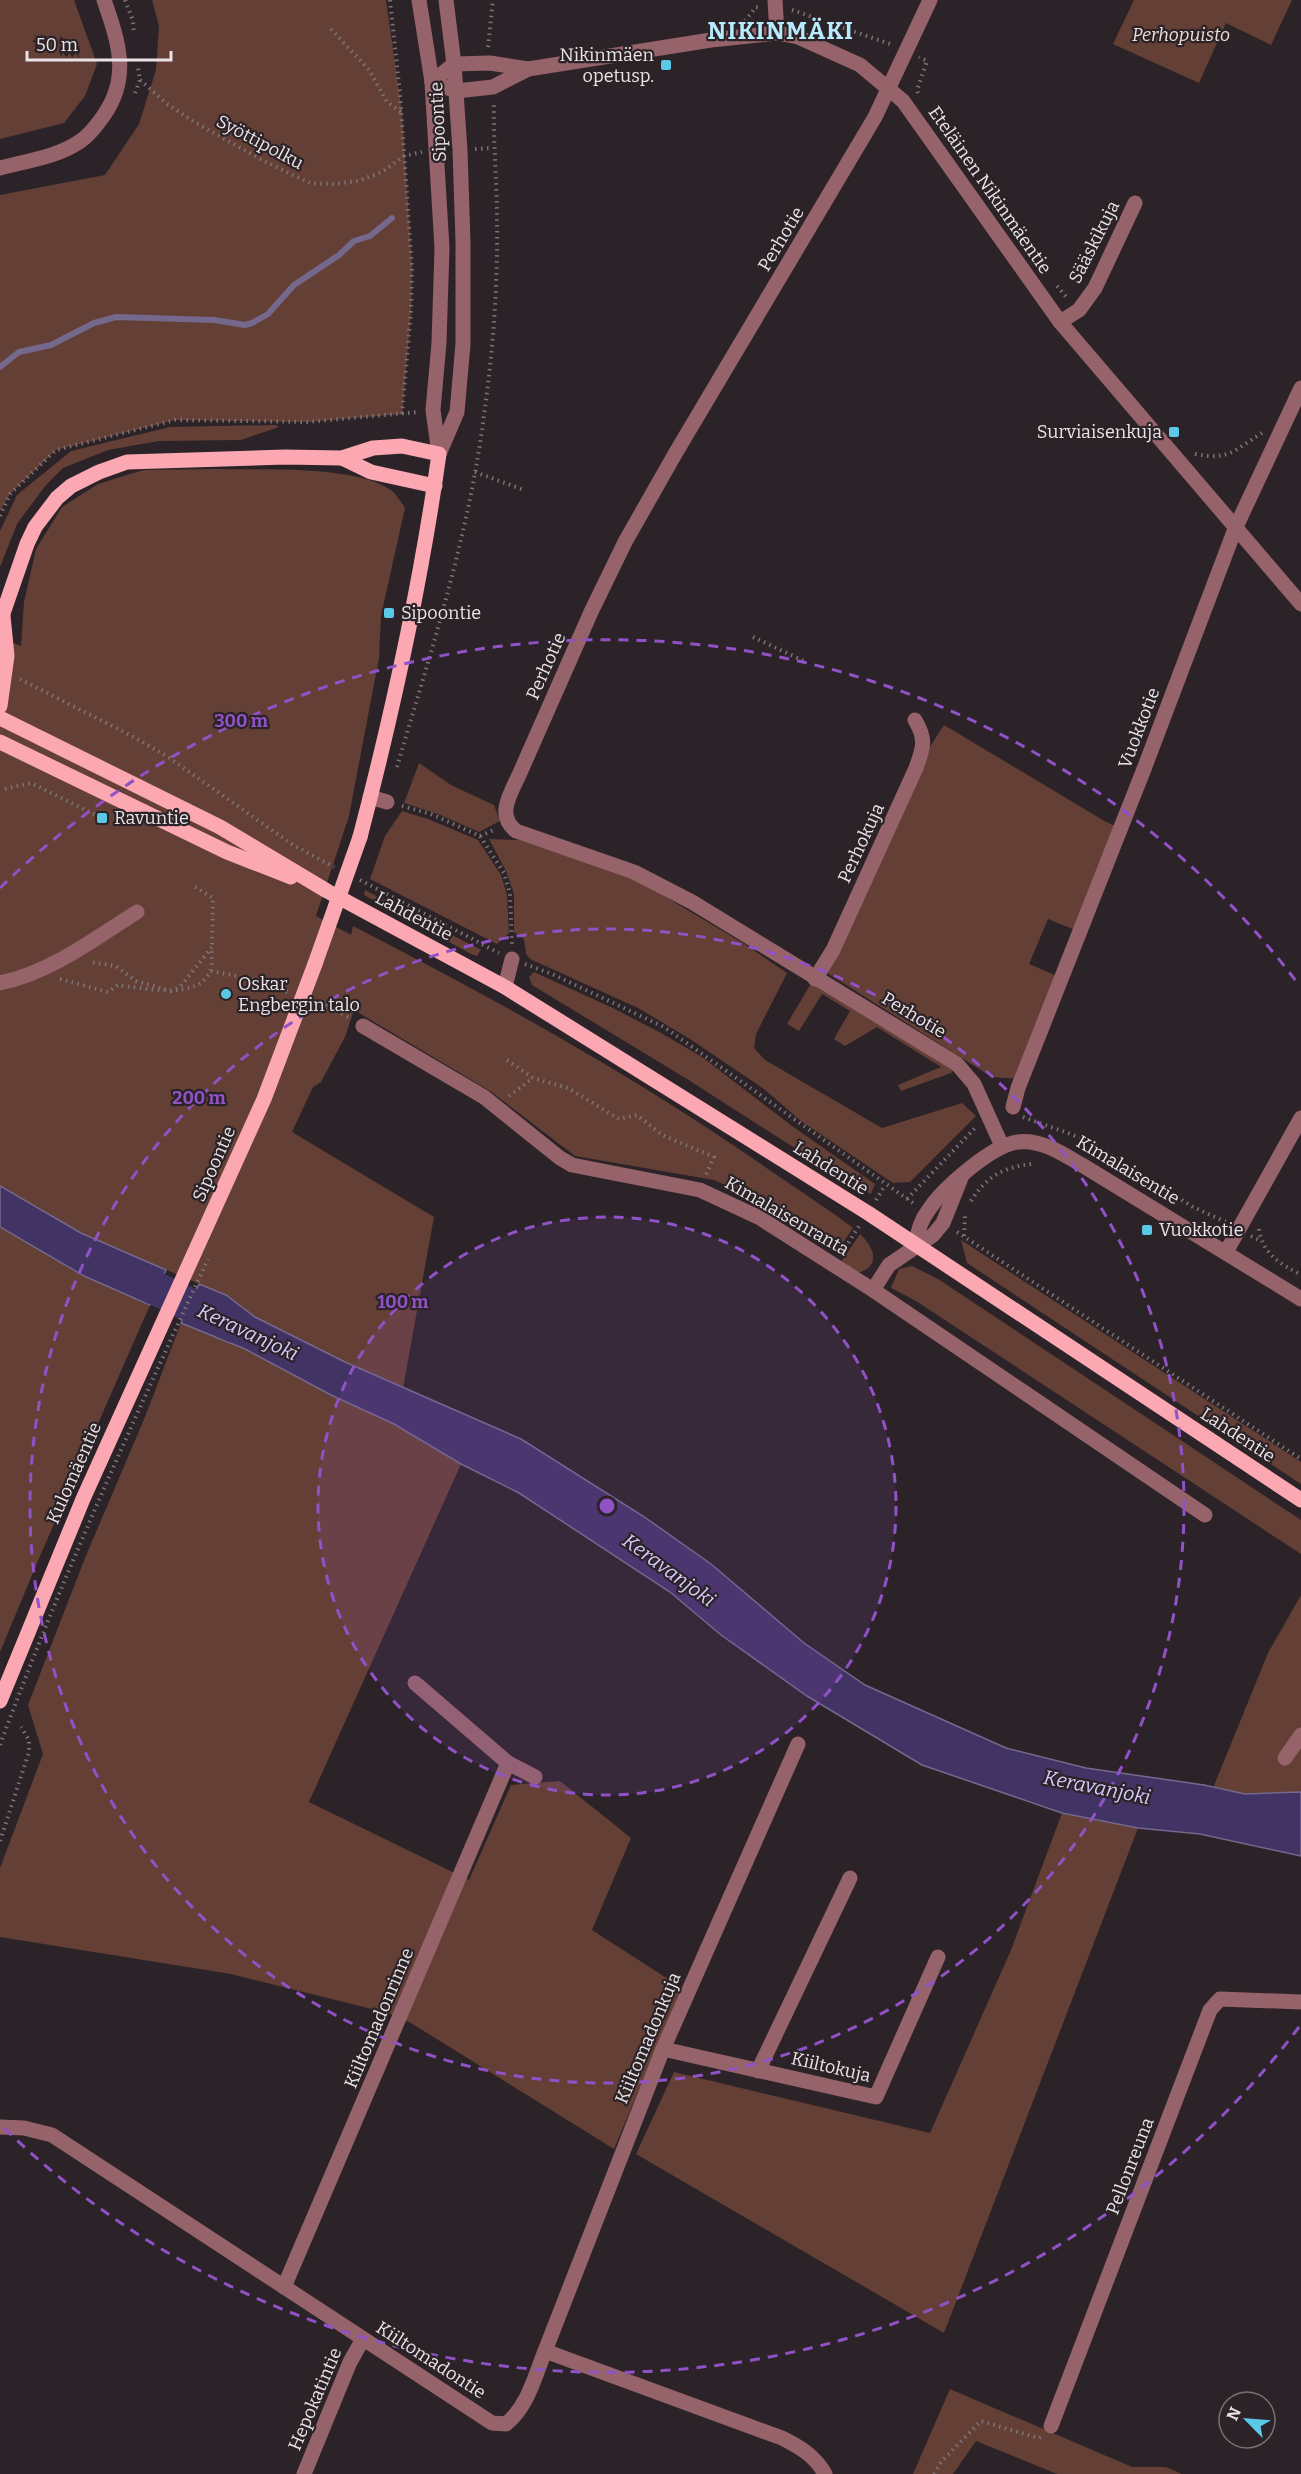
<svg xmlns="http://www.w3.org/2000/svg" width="1301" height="2474" font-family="Bitter,serif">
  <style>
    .green { fill: #643f35 }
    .water { fill: #423365; stroke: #74688c; stroke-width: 1.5 }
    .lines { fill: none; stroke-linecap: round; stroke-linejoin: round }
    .stream { stroke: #74688c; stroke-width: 6 }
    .river { stroke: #423365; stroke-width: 34 }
    .path { stroke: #7c7578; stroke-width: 4; stroke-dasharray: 1.5 4.5; stroke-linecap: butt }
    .minor { stroke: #956369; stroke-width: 15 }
    .major { stroke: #fba8b2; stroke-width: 15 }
    .path-bridge { stroke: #7c7578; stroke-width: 4; stroke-dasharray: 1.5 4.5; stroke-linecap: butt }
    .major-bridge { stroke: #fba8b2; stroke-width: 15 }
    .ring { fill: none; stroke: #9151c7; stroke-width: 3; stroke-dasharray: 10 8 }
    .poi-dot { fill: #5bc8e7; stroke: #2b2327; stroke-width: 2 }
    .labels { text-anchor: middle; stroke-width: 4.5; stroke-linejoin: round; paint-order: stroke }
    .park-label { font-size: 18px; font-style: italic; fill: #f2ded9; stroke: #2b2327 }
    .poi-label { font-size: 18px; fill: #eae4e7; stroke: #2b2327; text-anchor: start }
    .street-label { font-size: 18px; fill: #eae4e7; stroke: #2b2327 }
    .water-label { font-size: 20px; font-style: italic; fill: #d5cafc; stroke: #2b2327 }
    .district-label { font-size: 24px; font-weight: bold; letter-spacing: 1.5px; fill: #b5ebfd; stroke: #2b2327 }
    .centre { fill: #9151c7; stroke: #2b2327; stroke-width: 3 }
    .ring-label { font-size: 18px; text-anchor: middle; font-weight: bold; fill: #9151c7; stroke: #2b2327; stroke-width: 4.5; stroke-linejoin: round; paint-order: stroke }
  </style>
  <rect width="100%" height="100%" fill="#2b2327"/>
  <!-- green -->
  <g class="green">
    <path d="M0,0H74L97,64L85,96L64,123L0,139Z"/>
    <path d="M152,0H386L402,113L412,268L411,311L402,414L308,422L175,420L56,450L10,494L0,511V195L105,175L139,124L156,70L159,26Z"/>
    <path d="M1134,0H1292L1271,45L1226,23L1199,83L1113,44Z"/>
    <path d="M275,425L279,427L241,440L159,441L108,450L63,468L46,485L17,524L0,567V531L17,495L71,451L170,427Z"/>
    <path d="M216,469C260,470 356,465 391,490C397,495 401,502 405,508L381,616L379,658L349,816L316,916L351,935L353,926C497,1000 638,1078 771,1171C798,1190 827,1208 853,1228L836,1253L732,1188L714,1180L575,1156L490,1091L354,1010L345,1037L321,1082L313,1087L292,1132L434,1217L403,1388L345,1362L255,1317L225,1295L81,1233L0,1186V638L21,646L24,602L36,549L62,507L98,484L143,470Z"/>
    <path d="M944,725L1106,822L1121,828L1080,932L1048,919L1029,964L1062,978L1022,1079L992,1077L824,971L916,768Z"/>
    <path d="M419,763L451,785L494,805L500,821L479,832L438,814L404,803Z"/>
    <path d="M402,811L428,819L478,840L501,875L507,895L509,933L497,944L370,879L385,836Z"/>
    <path d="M489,839L519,840L637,880L743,943L787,973L756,1034L754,1048L765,1060L882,1128L962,1103L976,1116L910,1182L893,1183L801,1121L764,1089L690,1039L638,1008L530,959L526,954L524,939L514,932V894L506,871Z"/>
    <path d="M365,890L481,950L477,956L471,954L364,895Z"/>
    <path d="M534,972L615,1009L661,1033L702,1057L792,1126L875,1184L871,1194L846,1181L687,1079L532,985L529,977Z"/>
    <path d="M812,982L955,1069L951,1073L901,1091L898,1085L941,1067L877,1027L845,1046L834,1039L850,1011L822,994L799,1031L787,1024Z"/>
    <path d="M0,1227L84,1276L150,1305L40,1556L0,1652Z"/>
    <path d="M860,1234C874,1247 882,1267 857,1273L841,1262Z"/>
    <path d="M961,1240L1301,1462V1484L967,1263Z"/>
    <path d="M912,1266L938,1279L1301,1520V1554L916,1301L891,1288L899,1269Z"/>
    <path d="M181,1323L245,1349L331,1395L394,1424L461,1464L309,1802L469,1880L511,1785L560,1781L631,1838L592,1930L682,1988L614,2149L411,2023L388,2013L231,1974L0,1937V1868L43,1754L28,1705L85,1558L145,1417Z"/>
    <path d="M1301,1595V1792L1245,1794L1213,1788L1268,1653Z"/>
    <path d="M1062,1813L1138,1828L944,2333L636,2154L674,2072L930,2133L1011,1950Z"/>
    <path d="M950,2389L1132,2467H1166L1182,2474H1057L976,2441L953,2474H913Z"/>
  </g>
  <!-- water -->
  <g class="water">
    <path d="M0,1186L81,1233L166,1270L150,1305L84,1276L0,1227Z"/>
    <path d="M199,1284L226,1295L255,1317L345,1362L521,1439L643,1516L711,1564L804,1643L865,1685L1006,1748L1086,1768L1204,1785L1245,1794L1301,1792V1856L1200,1834L1138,1828L1062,1813L922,1765L807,1696L721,1635L670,1592L519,1493L461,1464L394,1424L331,1395L245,1349L181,1323Z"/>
  </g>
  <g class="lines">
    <!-- stream -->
    <path class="stream" d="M0,367L19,352L51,345L94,323L116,317L214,320L245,325L252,323L268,314L294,285L339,255L354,241L370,236L392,218"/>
    <!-- river -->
    <path class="river" d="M115,1269L232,1325"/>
    <!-- path -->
    <g class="path">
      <path d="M125,0L133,21L134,34"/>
      <path d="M390,0L400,94L412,268L411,311L402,414"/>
      <path d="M792,10L893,45"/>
      <path d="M745,21L756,7L761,8"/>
      <path d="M331,29L369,70L387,102L401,112"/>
      <path d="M488,47L493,0"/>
      <path d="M140,80L167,104L196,123L264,161L310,183L335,184L358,181L382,172L404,156L422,152"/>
      <path d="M135,93L140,80L138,68"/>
      <path d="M918,93L917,90L927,61L919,57"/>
      <path d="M475,149L493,148"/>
      <path d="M1057,286L1068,299"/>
      <path d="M1195,454C1229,461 1234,450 1262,433"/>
      <path d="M475,472L524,490"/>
      <path d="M0,516L10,494L56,450L175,420L308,422L418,412"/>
      <path d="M753,637L806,662"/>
      <path d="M20,679L130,735L168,757L293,845L334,867"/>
      <path d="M397,767C431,651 469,535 484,415C493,351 498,285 497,220C497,181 493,142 494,102"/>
      <path d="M5,789L31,783L102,818"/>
      <path d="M402,806L431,814L480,836L504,873L510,894L512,944"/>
      <path d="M480,836L496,829"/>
      <path d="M360,880L499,953"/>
      <path d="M195,887L213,898L212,947"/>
      <path d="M525,964L552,974L664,1027L913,1203"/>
      <path d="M211,971L252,979L288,992"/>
      <path d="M60,979L108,992L118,985C142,988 199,1001 210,971C213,965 211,954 212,947L180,987L171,991L136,981L116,966L89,962"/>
      <path d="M321,1001L351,1019"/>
      <path d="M507,1060L533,1078L568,1088L619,1119L637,1115L662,1135L714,1157L706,1175"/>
      <path d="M509,1096L533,1078"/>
      <path d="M1023,1117L1087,1140L1193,1207L1226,1222"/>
      <path d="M907,1199L975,1128"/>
      <path d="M876,1200L885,1185"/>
      <path d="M971,1201C986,1177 1003,1167 1032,1164"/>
      <path d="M1259,1229C1263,1255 1280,1263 1301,1275"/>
      <path d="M957,1232L1301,1459"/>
      <path d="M964,1236L965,1216"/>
      <path d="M1251,1236L1261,1241"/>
      <path d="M842,1253L859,1226"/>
      <path d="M0,1841L29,1752V1740L21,1727"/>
      <path d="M934,2474L941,2462L981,2421L1038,2438L1041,2437"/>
    </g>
    <!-- minor -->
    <g class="minor">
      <path d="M419,0L432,82L442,248L439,343L433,410L439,454"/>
      <path d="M775,0L777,33"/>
      <path d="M930,0L875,117L675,454L625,542L591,612L519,775C510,795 496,815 516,831L634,872L692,902L957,1064L974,1084L1002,1146"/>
      <path d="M432,82L454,64L490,63L528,69L711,40L777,33L798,37L860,65L903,101L1060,322L1301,604"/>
      <path d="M432,82L456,91L493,87L528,69"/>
      <path d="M0,168C26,161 57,157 79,142C89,136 97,125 104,115C131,76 118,41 104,0"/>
      <path d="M1060,322L1079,310L1095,288L1135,203"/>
      <path d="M439,454L457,412L463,344V242L460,150L454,64L446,0"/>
      <path d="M370,797L387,802"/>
      <path d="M815,979L833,950L916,768C923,748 927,740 915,720"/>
      <path d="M0,983C50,973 94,939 137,912"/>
      <path d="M505,987L512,959"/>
      <path d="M363,1026L484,1097L560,1158L572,1165L700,1190L760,1218L873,1290L1205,1515"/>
      <path d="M1013,1107L1018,1088L1144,769L1235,529L1301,388"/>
      <path d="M915,1245C918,1233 920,1221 928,1211C942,1189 992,1145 1018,1142C1041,1139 1063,1154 1082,1165L1301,1299"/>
      <path d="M1226,1252L1301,1118"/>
      <path d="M873,1290L889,1265L933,1235L943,1223L961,1178"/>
      <path d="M1285,1758L1301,1735"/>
      <path d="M508,1763L535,1777"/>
      <path d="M663,2049L876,2097L938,1957"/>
      <path d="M758,2071L850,1878"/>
      <path d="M0,2127L24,2128L52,2135L492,2423L506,2424C528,2406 535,2376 545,2351L782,2438C800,2447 815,2456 825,2474"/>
      <path d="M284,2287L508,1763L415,1683"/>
      <path d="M545,2351L663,2049L798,1744"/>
      <path d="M1051,2426L1210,2010L1220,1999L1301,2002"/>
      <path d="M304,2474L350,2362L363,2339"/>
    </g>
    <!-- major -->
    <g class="major">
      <path d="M342,458L371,472L435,486"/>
      <path d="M0,622L27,544L35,527L57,498L71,486L99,472L127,462L285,457L342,458L373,448L402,446L439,454C421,582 393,711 360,837"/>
      <path d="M0,706L7,656L3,616"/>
      <path d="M0,718L220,827L327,891L505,987L868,1213L1301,1500"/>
      <path d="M0,742L227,852L291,877"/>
      <path d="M0,1701L83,1499L264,1099L315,964"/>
    </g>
    <!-- path-bridge -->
    <path class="path-bridge" d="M0,1745C61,1579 134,1419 208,1259"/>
    <!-- major-bridge -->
    <path class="major-bridge" d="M315,964L360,837"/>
  </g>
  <!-- distance rings -->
  <circle cx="607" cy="1506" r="289" fill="#9151c7" fill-opacity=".12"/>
  <g class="ring">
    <circle cx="607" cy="1506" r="289"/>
    <circle cx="607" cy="1506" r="577"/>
    <path d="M1299 2027A866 866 0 0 1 0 2124M0 888A866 866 0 0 1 1299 985"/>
  </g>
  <!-- markers -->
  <g class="poi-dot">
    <rect x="660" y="59" width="12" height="12" rx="3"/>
    <rect x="1168" y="426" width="12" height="12" rx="3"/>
    <rect x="383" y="607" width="12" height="12" rx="3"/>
    <rect x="96" y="812" width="12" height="12" rx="3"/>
    <circle cx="226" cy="994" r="6"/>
    <rect x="1141" y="1224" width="12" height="12" rx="3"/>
  </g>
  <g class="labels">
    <!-- park labels -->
    <g class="park-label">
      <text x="1181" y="41">Perhopuisto</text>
    </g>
    <!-- poi labels -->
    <g class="poi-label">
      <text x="654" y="61" text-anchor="end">Nikinmäen<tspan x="654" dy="21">opetusp.</tspan></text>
      <text x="1162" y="438" text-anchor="end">Surviaisenkuja</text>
      <text x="401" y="619">Sipoontie</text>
      <text x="114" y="824">Ravuntie</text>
      <text x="238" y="990">Oskar<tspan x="238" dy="21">Engbergin talo</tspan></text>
      <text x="1159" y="1236">Vuokkotie</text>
    </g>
    <!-- street labels -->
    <g class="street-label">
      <text transform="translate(438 122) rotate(-93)" y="6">Sipoontie</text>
      <text transform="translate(260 142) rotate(28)" y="6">Syöttipolku</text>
      <text transform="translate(990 190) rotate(55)" y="6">Eteläinen Nikinmäentie</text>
      <text transform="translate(781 239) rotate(-59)" y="6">Perhotie</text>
      <text transform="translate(1094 242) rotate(-63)" y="6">Sääskikuja</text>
      <text transform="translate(546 666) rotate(-66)" y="6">Perhotie</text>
      <text transform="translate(1139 728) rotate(-69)" y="6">Vuokkotie</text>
      <text transform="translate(861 843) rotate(-65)" y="6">Perhokuja</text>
      <text transform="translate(414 916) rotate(28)" y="6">Lahdentie</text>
      <text transform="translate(914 1015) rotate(31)" y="6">Perhotie</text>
      <text transform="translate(214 1164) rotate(-66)" y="6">Sipoontie</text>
      <text transform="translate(831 1168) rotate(32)" y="6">Lahdentie</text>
      <text transform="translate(1128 1170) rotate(31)" y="6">Kimalaisentie</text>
      <text transform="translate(787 1216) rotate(30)" y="6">Kimalaisenranta</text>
      <text transform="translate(1238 1435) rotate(33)" y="6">Lahdentie</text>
      <text transform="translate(74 1473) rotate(-66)" y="6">Kulomäentie</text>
      <text transform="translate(379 2018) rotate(-67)" y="6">Kiiltomadonrinne</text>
      <text transform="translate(648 2038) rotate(-67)" y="6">Kiiltomadonkuja</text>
      <text transform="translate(831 2067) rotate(13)" y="6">Kiiltokuja</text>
      <text transform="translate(1130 2166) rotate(-69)" y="6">Pellonreuna</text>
      <text transform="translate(431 2360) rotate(33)" y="6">Kiiltomadontie</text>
      <text transform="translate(315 2399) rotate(-67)" y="6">Hepokatintie</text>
    </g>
    <!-- water labels -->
    <g class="water-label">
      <text transform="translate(248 1332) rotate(25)" y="7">Keravanjoki</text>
      <text transform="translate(669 1570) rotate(36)" y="7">Keravanjoki</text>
      <text transform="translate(1097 1787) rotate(11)" y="7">Keravanjoki</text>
    </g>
    <!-- district labels -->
    <g class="district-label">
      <text x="781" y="39">NIKINMÄKI</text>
    </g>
  </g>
  <circle cx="607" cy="1506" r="9" class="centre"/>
  <g class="ring-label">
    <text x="241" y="727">300 m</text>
    <text x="199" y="1104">200 m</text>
    <text x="403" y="1308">100 m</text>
  </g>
  <!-- north arrow -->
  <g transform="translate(1247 2420) rotate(295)"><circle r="28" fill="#2b2327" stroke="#777074" stroke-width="1.5"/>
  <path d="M0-4.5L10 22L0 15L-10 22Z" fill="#5bc8e7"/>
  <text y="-9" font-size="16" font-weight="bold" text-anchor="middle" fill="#eae4e7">N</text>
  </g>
  <!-- scale -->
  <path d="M27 51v9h144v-9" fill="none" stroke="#eae4e7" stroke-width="3"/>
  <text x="36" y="51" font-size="18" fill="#eae4e7" stroke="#2b2327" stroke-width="4.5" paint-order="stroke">50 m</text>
</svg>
